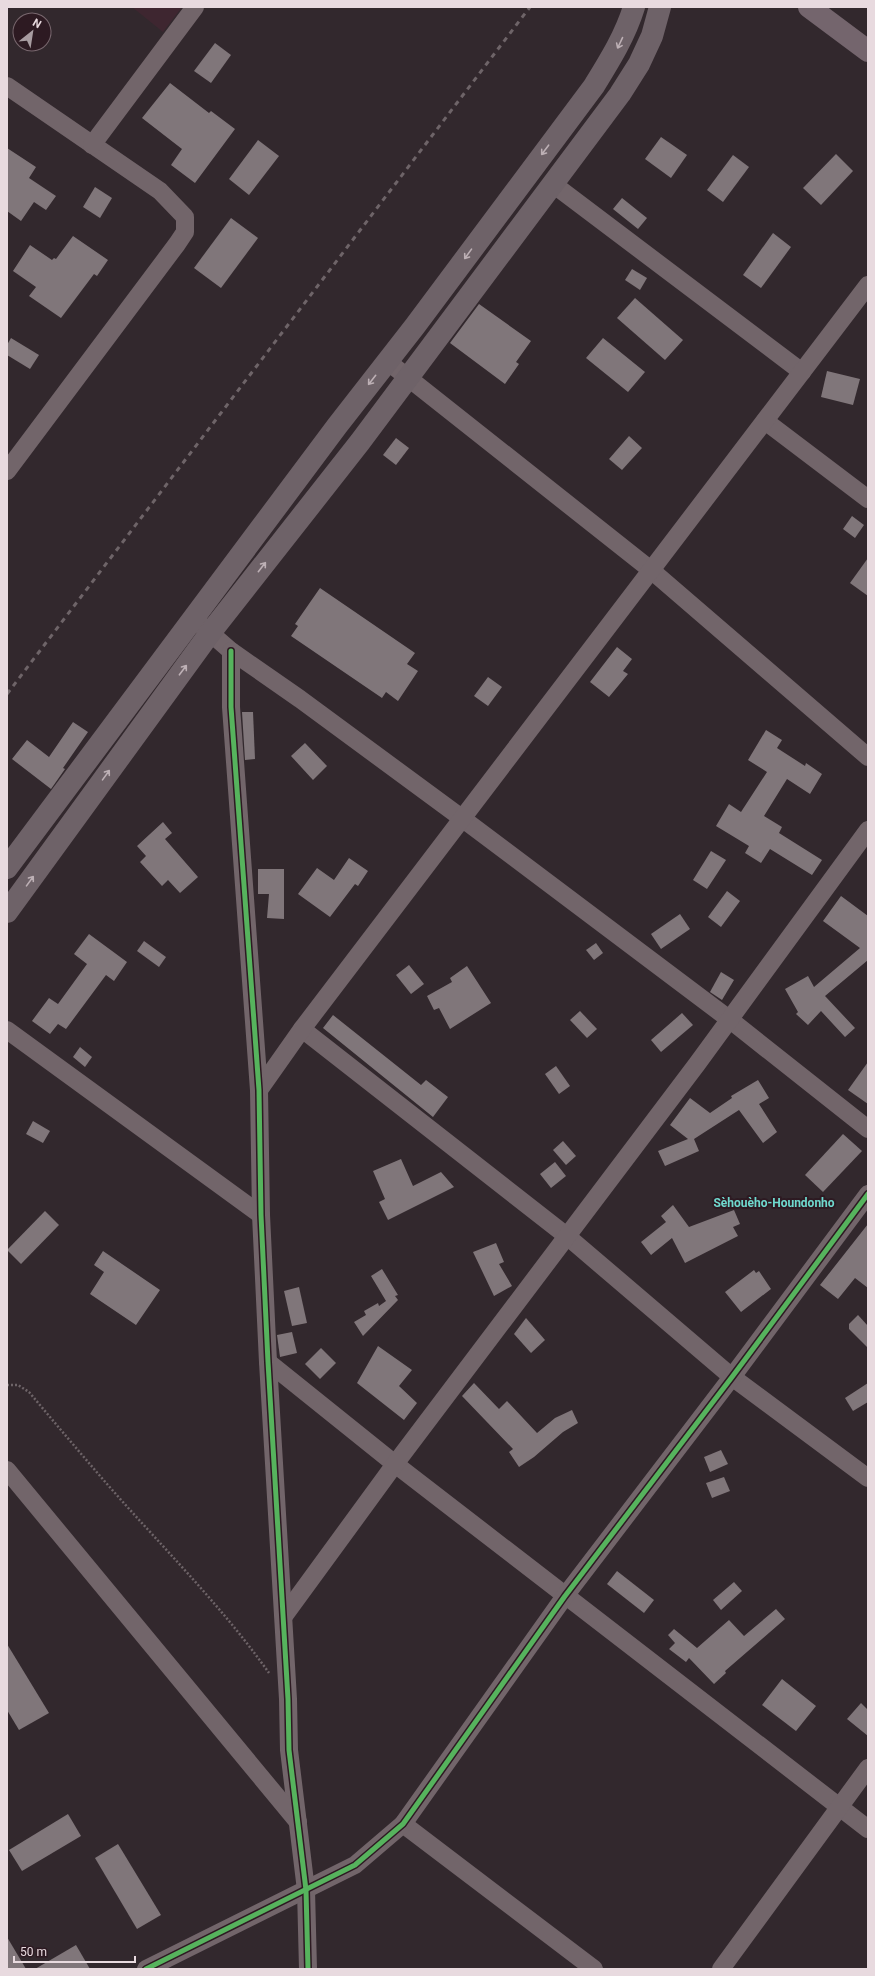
<svg xmlns="http://www.w3.org/2000/svg" width="875" height="1976" font-family="Roboto,sans-serif">
  <style>
    .built { fill: #3e2630 }
    .building { fill: #80767a }
    .lines { fill: none; stroke-linecap: round; stroke-linejoin: round }
    .path { stroke: #6e6468; stroke-width: 2.5; stroke-dasharray: 2 2; stroke-linecap: butt }
    .minor { stroke: #72656a; stroke-width: 18 }
    .major { stroke: #74656d; stroke-width: 22 }
    .highway { stroke: #6e6268; stroke-width: 22 }
    .rail { stroke: #6e6468; stroke-width: 3; stroke-dasharray: 5 5; stroke-linecap: butt }
    .cycleway-casing { stroke: #2d1a22; stroke-width: 8 }
    .cycleway { stroke: #56b35d; stroke-width: 5 }
    .oneway { stroke: #bdb0b5 }
    .labels { text-anchor: middle; stroke-width: 4; stroke-linejoin: round; paint-order: stroke }
    .neighbourhood-label { font-size: 12px; font-weight: bold; fill: #6fd9ce; stroke: #2d1a22 }
  </style>
  <rect width="100%" height="100%" fill="#32282d"/>
  <!-- built -->
  <path class="built" d="M132,7H182L163,32Z"/>
  <!-- building -->
  <g class="building">
    <path d="M215,43L231,55L211,83L194,71Z"/>
    <path d="M170,83L209,113L211,111L235,129L195,183L171,165L182,149L142,118Z"/>
    <path d="M661,137L687,155L671,178L645,159Z"/>
    <path d="M258,140L279,156L249,195L229,179Z"/>
    <path d="M7,148L36,167L29,178L56,196L46,210L34,202L21,221L7,211Z"/>
    <path d="M836,154L853,171L821,205L803,188Z"/>
    <path d="M733,155L749,167L723,202L707,190Z"/>
    <path d="M95,187L112,198L100,218L83,207Z"/>
    <path d="M622,198L647,218L638,229L613,209Z"/>
    <path d="M231,218L258,238L221,288L194,268Z"/>
    <path d="M773,233L791,247L761,288L743,275Z"/>
    <path d="M73,236L108,260L97,276L94,274L61,318L29,296L36,287L13,271L30,245L52,260L54,258L56,259Z"/>
    <path d="M632,269L647,278L640,290L625,280Z"/>
    <path d="M635,298L683,340L665,360L617,318Z"/>
    <path d="M479,304L531,341L516,362L519,364L505,384L450,343Z"/>
    <path d="M11,338L39,355L30,369L7,355V345Z"/>
    <path d="M603,338L645,372L628,392L586,358Z"/>
    <path d="M827,371L860,379L853,405L821,397Z"/>
    <path d="M629,436L642,448L622,470L609,459Z"/>
    <path d="M396,438L409,448L396,465L383,455Z"/>
    <path d="M852,516L864,525L855,538L843,529Z"/>
    <path d="M868,558V596L850,583Z"/>
    <path d="M320,588L415,653L407,664L418,671L398,701L386,692L382,698L291,636L298,626L295,624Z"/>
    <path d="M617,647L632,659L623,671L628,674L609,697L590,682Z"/>
    <path d="M488,677L502,687L488,706L474,696Z"/>
    <path d="M242,712H253L255,759L245,760Z"/>
    <path d="M73,722L88,732L63,768L65,769L51,789L12,759L27,740L49,757Z"/>
    <path d="M766,730L782,740L777,748L805,766L806,763L822,774L810,794L787,779L764,816L782,827L779,833L822,860L812,875L770,849L761,863L745,853L749,846L716,826L729,804L741,812L767,772L748,760Z"/>
    <path d="M305,743L327,766L313,780L291,756Z"/>
    <path d="M163,822L172,833L165,839L198,877L180,893L168,880L162,886L140,862L146,856L137,846Z"/>
    <path d="M711,851L726,860L707,889L693,880Z"/>
    <path d="M349,858L368,871L358,886L355,884L330,917L298,894L317,868L334,880Z"/>
    <path d="M258,869H284V919L267,918L269,894H258Z"/>
    <path d="M727,891L740,901L721,927L708,917Z"/>
    <path d="M841,896L868,916V960L825,996L855,1028L845,1037L821,1011L808,1025L796,1014L798,1012L785,989L808,976L814,987L860,948L823,921Z"/>
    <path d="M680,914L690,929L661,949L651,934Z"/>
    <path d="M89,934L127,962L114,981L106,975L66,1029L58,1024L50,1034L32,1021L49,998L58,1004L87,964L74,954Z"/>
    <path d="M144,941L166,957L159,967L137,951Z"/>
    <path d="M596,943L603,953L594,960L586,950Z"/>
    <path d="M409,965L424,984L411,994L396,975Z"/>
    <path d="M467,966L491,1003L450,1029L439,1008L434,1010L427,996L452,982L450,978Z"/>
    <path d="M721,972L734,980L722,1000L710,992Z"/>
    <path d="M580,1011L597,1029L587,1038L570,1020Z"/>
    <path d="M682,1013L693,1025L661,1052L651,1040Z"/>
    <path d="M333,1015L421,1085L426,1080L448,1097L433,1117L323,1028Z"/>
    <path d="M80,1047L92,1057L85,1067L73,1057Z"/>
    <path d="M868,1062V1104L848,1090Z"/>
    <path d="M556,1066L570,1086L559,1094L545,1074Z"/>
    <path d="M758,1080L769,1098L759,1104L777,1132L763,1143L739,1110L694,1139L699,1151L665,1166L658,1151L688,1139L670,1125L690,1098L710,1113L732,1098L731,1096Z"/>
    <path d="M33,1121L50,1131L43,1143L26,1134Z"/>
    <path d="M843,1134L862,1151L823,1192L805,1175Z"/>
    <path d="M563,1141L576,1156L566,1165L553,1150Z"/>
    <path d="M401,1159L413,1186L441,1172L454,1187L388,1220L379,1202L385,1199L373,1171Z"/>
    <path d="M555,1162L566,1176L551,1188L540,1174Z"/>
    <path d="M673,1205L689,1227L734,1210L740,1224L733,1227L738,1236L685,1263L672,1238L651,1255L641,1242L666,1222L661,1216Z"/>
    <path d="M45,1211L59,1225L21,1264L7,1250Z"/>
    <path d="M868,1224V1288L855,1278L838,1299L820,1285Z"/>
    <path d="M496,1243L504,1262L499,1264L512,1286L494,1296L473,1252Z"/>
    <path d="M103,1251L160,1290L136,1325L90,1294L104,1272L94,1265Z"/>
    <path d="M382,1269L398,1295L395,1296L398,1300L363,1336L354,1322L366,1315L364,1311L378,1303L379,1306L386,1301L371,1276Z"/>
    <path d="M754,1270L756,1273L759,1271L771,1289L741,1312L725,1292Z"/>
    <path d="M299,1287L307,1323L292,1326L284,1291Z"/>
    <path d="M858,1315L868,1326V1348L849,1329V1324Z"/>
    <path d="M526,1318L545,1340L531,1353L514,1334Z"/>
    <path d="M292,1332L297,1353L280,1357L277,1335Z"/>
    <path d="M378,1346L412,1370L399,1386L417,1403L404,1420L357,1383Z"/>
    <path d="M321,1348L336,1363L320,1379L305,1364Z"/>
    <path d="M474,1383L499,1409L507,1401L537,1433L555,1418L572,1410L578,1423L563,1432L534,1457L519,1467L509,1452L513,1449L462,1396Z"/>
    <path d="M868,1383V1402L853,1411L845,1398Z"/>
    <path d="M721,1450L728,1464L710,1472L704,1457Z"/>
    <path d="M724,1477L730,1491L712,1498L706,1483Z"/>
    <path d="M617,1571L654,1600L644,1613L607,1584Z"/>
    <path d="M734,1582L742,1591L721,1610L713,1600Z"/>
    <path d="M776,1609L785,1619L725,1671L726,1673L714,1684L689,1658L686,1662L669,1649L675,1643L668,1635L674,1629L697,1648L729,1620L744,1636Z"/>
    <path d="M7,1644L49,1713L19,1730L7,1710Z"/>
    <path d="M782,1679L816,1706L796,1731L762,1705Z"/>
    <path d="M861,1703L868,1710V1736L847,1719Z"/>
    <path d="M68,1814L81,1836L22,1871L9,1850Z"/>
    <path d="M118,1844L161,1915L137,1929L95,1858Z"/>
    <path d="M7,1937L26,1969H7Z"/>
    <path d="M76,1945L90,1969H35Z"/>
  </g>
  <g class="lines">
    <!-- path -->
    <path class="path" d="M7,1385H18L29,1392C55,1423 81,1454 107,1484C162,1547 221,1605 269,1673"/>
    <!-- minor -->
    <g class="minor">
      <path d="M7,86L160,191L185,217V232L177,244L7,471"/>
      <path d="M92,145L195,7"/>
      <path d="M553,184L802,372"/>
      <path d="M387,361L651,570L868,757"/>
      <path d="M765,421L868,499"/>
      <path d="M200,624L231,651L300,699L463,819L729,1019L868,1129"/>
      <path d="M231,651V707L259,1090L261,1215L268,1362L288,1699L289,1750L306,1890L308,1969"/>
      <path d="M302,1029L568,1237L732,1377L868,1478"/>
      <path d="M7,1030L261,1215"/>
      <path d="M259,1090L302,1029L868,285"/>
      <path d="M268,1362L395,1464L868,1829"/>
      <path d="M7,1470L298,1822"/>
      <path d="M284,1616L395,1464L697,1064L868,830"/>
      <path d="M403,1824L594,1969"/>
      <path d="M146,1969L355,1865L403,1824L565,1596L732,1377L868,1194"/>
      <path d="M721,1969L868,1768"/>
    </g>
    <!-- major -->
    <path class="major" d="M809,7L868,51"/>
    <!-- highway -->
    <g class="highway">
      <path d="M7,868L337,426L415,326L594,86C610,60 625,36 634,7"/>
      <path d="M7,912L210,633L360,442L620,94L639,64L652,36L660,7"/>
    </g>
    <!-- rail -->
    <path class="rail" d="M7,694L530,7"/>
    <!-- cycleway casing -->
    <g class="cycleway-casing">
      <g id="cycleway">
        <path d="M231,651V707L259,1090L261,1215L268,1362L288,1699L289,1750L306,1890L308,1969"/>
        <path d="M146,1969L355,1865L403,1824L565,1596L732,1377L868,1194"/>
      </g>
    </g>
    <!-- cycleway -->
    <use href="#cycleway" class="cycleway"/>
  </g>
  <!-- one-way arrows -->
  <defs><path id="oneway-shaft" d="M-6 0H5M1.5-3L5.5 0L1.5 3" fill="none" stroke-width="1.6" stroke-linecap="round" stroke-linejoin="round"/></defs>
  <g class="oneway">
    <use href="#oneway-shaft" transform="translate(620 43) rotate(115)"/>
    <use href="#oneway-shaft" transform="translate(545 150) rotate(127)"/>
    <use href="#oneway-shaft" transform="translate(468 254) rotate(126)"/>
    <use href="#oneway-shaft" transform="translate(372 380) rotate(128)"/>
    <use href="#oneway-shaft" transform="translate(262 567) rotate(-52)"/>
    <use href="#oneway-shaft" transform="translate(183 670) rotate(-53)"/>
    <use href="#oneway-shaft" transform="translate(106 775) rotate(-54)"/>
    <use href="#oneway-shaft" transform="translate(30 881) rotate(-54)"/>
  </g>
  <g class="labels">
    <!-- neighbourhood labels -->
    <g class="neighbourhood-label">
      <text x="774" y="1207">Sèhouèho-Houndonho</text>
    </g>
  </g>
  <!-- border -->
  <rect width="875" height="1976" fill="none" stroke="#e8dadf" stroke-width="16"/>
  <!-- north arrow -->
  <g transform="translate(32 32) rotate(30)"><circle r="19" fill="#2d1a22" stroke="#78676e"/>
  <path d="M0-3L7 15L0 10L-7 15Z" fill="#a89ca1"/>
  <text y="-6" font-size="11" font-weight="bold" text-anchor="middle" fill="#e8dadf">N</text>
  </g>
  <!-- scale -->
  <path d="M14 1956v6h121v-6" fill="none" stroke="#e8dadf" stroke-width="2"/>
  <text x="20" y="1956" font-size="12" fill="#e8dadf" stroke="#2d1a22" stroke-width="3" paint-order="stroke">50 m</text>
</svg>
